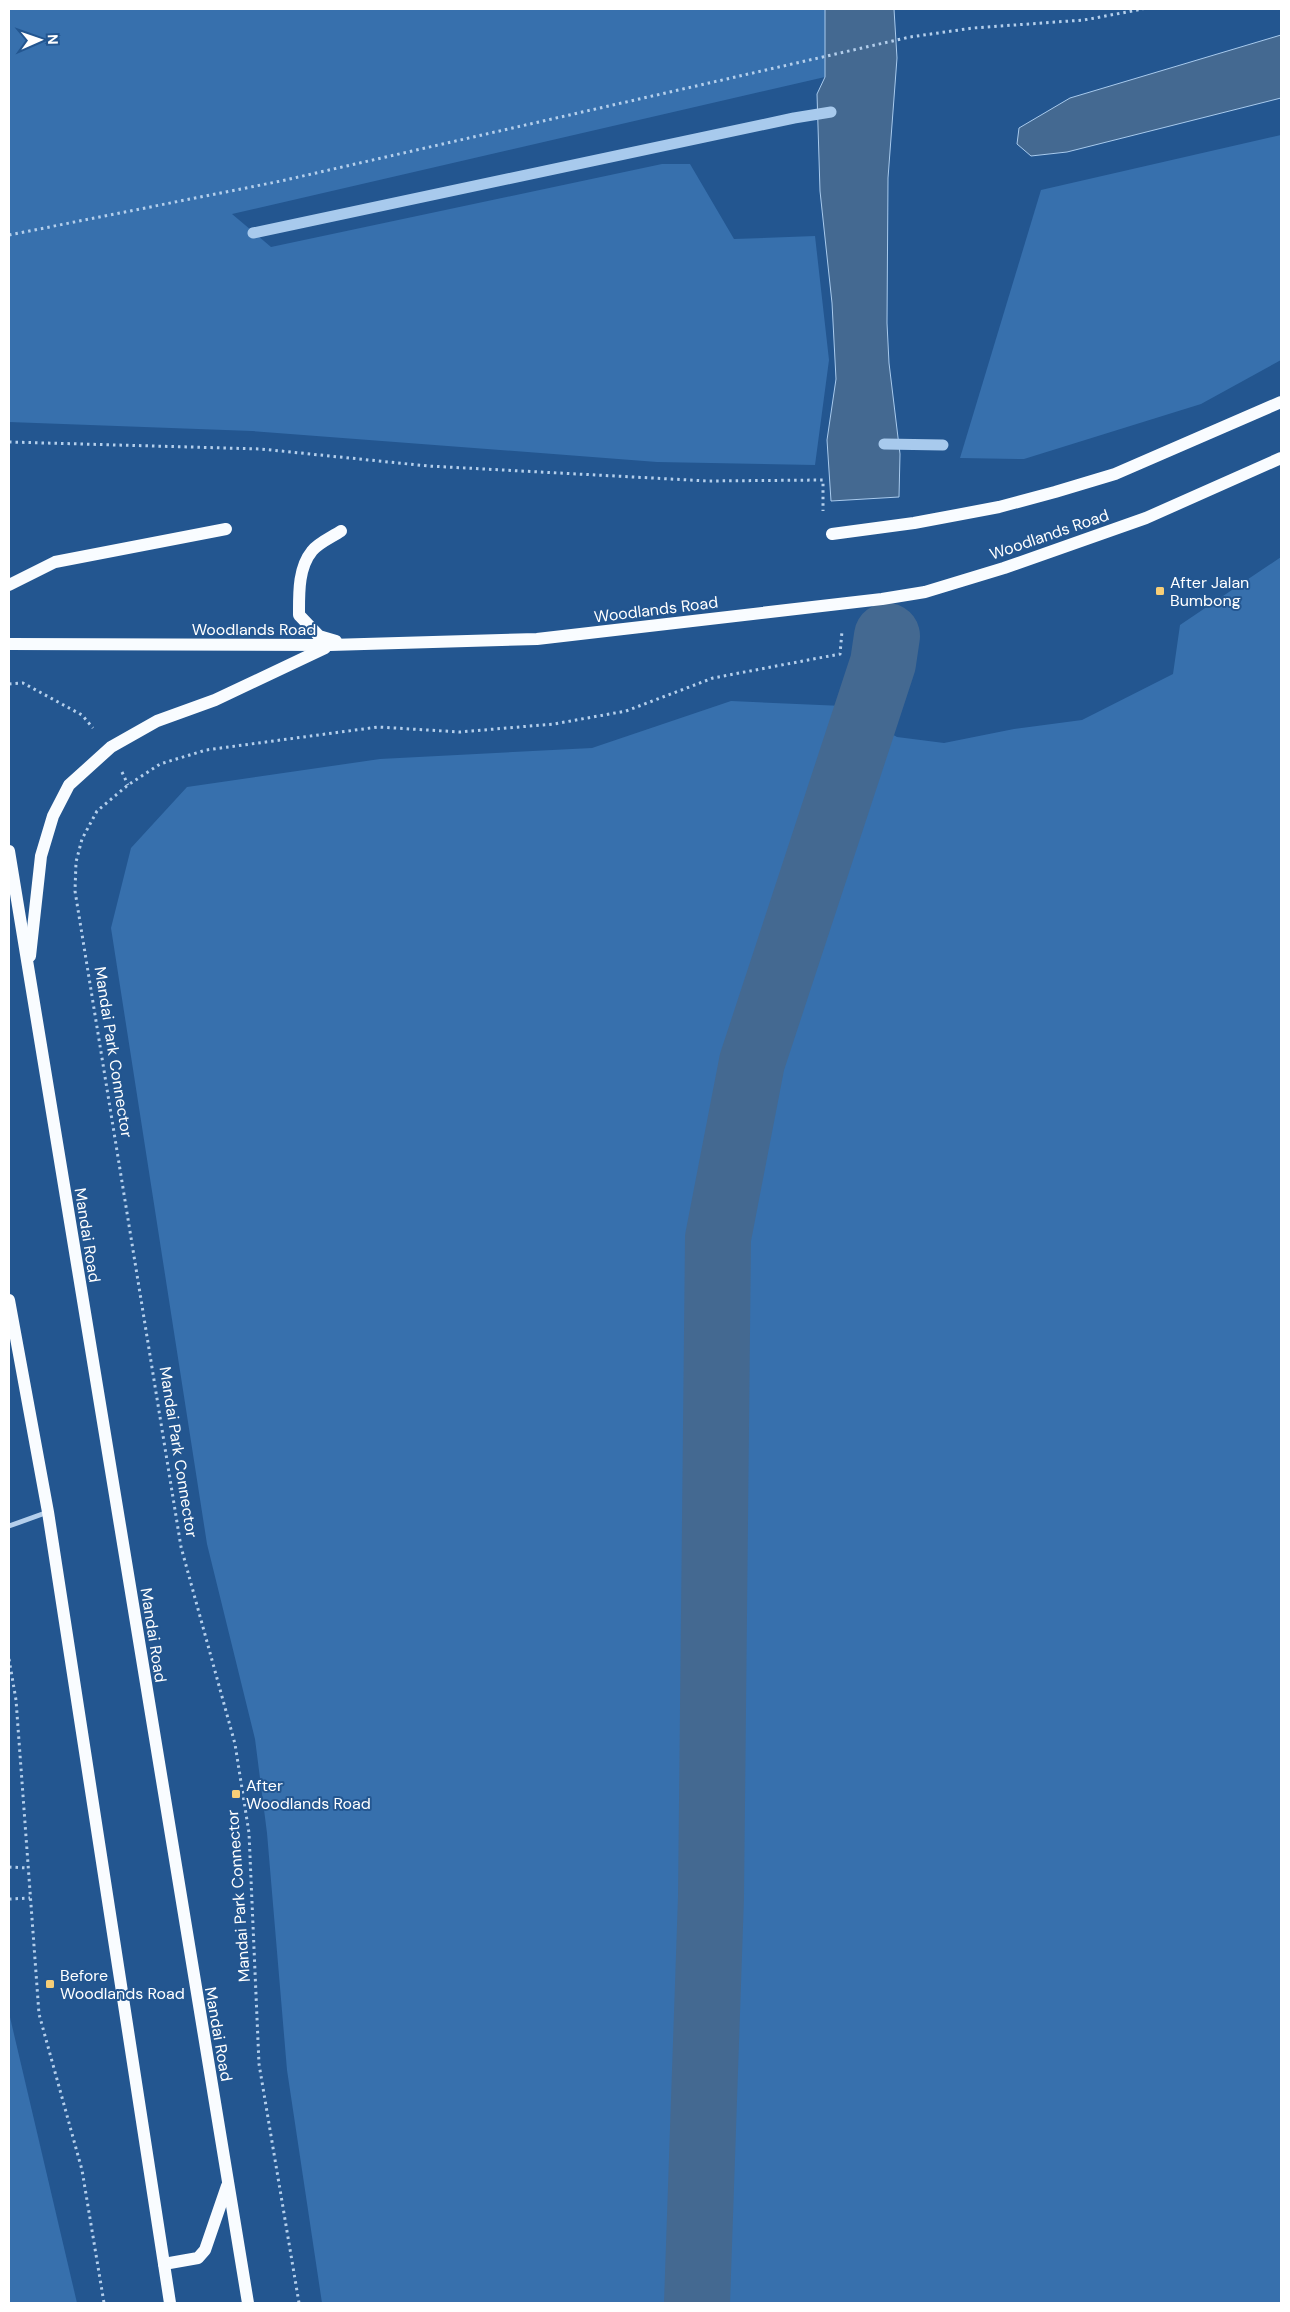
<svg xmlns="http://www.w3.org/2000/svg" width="1290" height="2312" font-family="'DM Sans',sans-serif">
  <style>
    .green { fill: #3770ad }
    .water { fill: #446991; stroke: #a8caed }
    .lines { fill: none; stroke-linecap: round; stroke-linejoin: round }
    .stream { stroke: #a8caed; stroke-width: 11 }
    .river { stroke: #446991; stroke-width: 66 }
    .path { stroke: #b4cfec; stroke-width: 3; stroke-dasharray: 2.5 4; stroke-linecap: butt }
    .street { stroke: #b4cfec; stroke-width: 5 }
    .primary { stroke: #f9fcff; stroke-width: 12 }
    .poi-dot { fill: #f7ce77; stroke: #235690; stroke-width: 2 }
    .labels { text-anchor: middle; stroke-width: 4; stroke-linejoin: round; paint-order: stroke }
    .street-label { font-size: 16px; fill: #fff; stroke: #235690 }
    .poi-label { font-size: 16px; fill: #fff; stroke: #235690; text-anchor: start }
  </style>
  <rect width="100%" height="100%" fill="#235690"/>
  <!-- green -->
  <g class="green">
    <path d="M9,9H825V77L232,214L271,247L662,164H690L734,239L815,236L829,360L815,465L657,462L252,431L9,422Z"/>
    <path d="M1281,135V360L1201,404L1024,459L960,458L1041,190Z"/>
    <path d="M1281,557V2303H322L287,2070L267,1833L255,1739L207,1544L111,928L131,848L187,787L380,759L592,748L731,701L843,706L897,737L944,743L1014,729L1082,720L1173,674L1180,625Z"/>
    <path d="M9,2013L77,2303H9Z"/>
  </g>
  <!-- water -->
  <g class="water">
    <path d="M825,9H894L897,58L888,178L887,323L889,363L900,454L899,497L831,501L827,440L836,379L832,303L820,191L817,94L825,77Z"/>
    <path d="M1281,35V98L1067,152L1031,156L1017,144L1019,128L1070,98Z"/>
  </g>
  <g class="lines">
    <!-- stream -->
    <g class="stream">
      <path d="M253,233L794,118L831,112"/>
      <path d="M884,444L943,445"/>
    </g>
    <!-- river -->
    <path class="river" d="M697,2303L711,1897L718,1238L752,1062L883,663L887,636"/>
    <!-- path -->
    <g class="path">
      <path d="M9,235L281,181L910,37L973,28L1084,20L1143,9"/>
      <path d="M9,442L261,449L428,466L708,481L823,480V511"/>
      <path d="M9,684L23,683L82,715L93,728"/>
      <path d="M122,772L128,785"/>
      <path d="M9,1659L16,1700L39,2014L82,2170L104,2303"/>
      <path d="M9,1867L27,1868"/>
      <path d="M9,1899L30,1898"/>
      <path d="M299,2303L259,2064L249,1833L235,1744L181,1547L75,891L76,862L82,839L97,811L128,785L160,764L206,750L378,727L460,732L554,724L626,711L713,678L840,654L842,631"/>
    </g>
    <!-- street -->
    <path class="street" d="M9,1526L48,1512"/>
    <!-- primary -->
    <g class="primary">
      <path d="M832,534L914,523L999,507L1055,492L1115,474L1281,402"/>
      <path d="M9,585L55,562L226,529"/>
      <path d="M336,641L319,636L299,615C299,594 298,568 312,551C318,543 332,537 341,531"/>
      <path d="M9,644L330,645L537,639L882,599L925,592L1004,568L1146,518L1281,458"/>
      <path d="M9,851L248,2303"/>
      <path d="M30,956L41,856L53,816L69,785L111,747L157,721L215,700L325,648"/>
      <path d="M9,1300L48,1512L170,2303"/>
      <path d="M164,2264L198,2258L205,2250L227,2186"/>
    </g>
  </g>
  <!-- markers -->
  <g class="poi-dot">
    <rect x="1155" y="586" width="10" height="10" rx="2.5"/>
    <rect x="231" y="1789" width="10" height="10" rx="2.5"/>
    <rect x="45" y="1979" width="10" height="10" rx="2.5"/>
  </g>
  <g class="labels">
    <!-- street labels -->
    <g class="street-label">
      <text transform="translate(1049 534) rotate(-19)" y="6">Woodlands Road</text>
      <text transform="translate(656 609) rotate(-7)" y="6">Woodlands Road</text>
      <text x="254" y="635">Woodlands Road</text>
      <text transform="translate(114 1052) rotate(81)" y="6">Mandai Park Connector</text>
      <text transform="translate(88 1235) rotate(81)" y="6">Mandai Road</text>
      <text transform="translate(179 1452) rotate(81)" y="6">Mandai Park Connector</text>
      <text transform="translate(154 1635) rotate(81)" y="6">Mandai Road</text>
      <text transform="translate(238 1896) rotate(-94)" y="6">Mandai Park Connector</text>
      <text transform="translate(219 2034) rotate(80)" y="6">Mandai Road</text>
    </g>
    <!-- poi labels -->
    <g class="poi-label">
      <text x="1170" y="588">After Jalan<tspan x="1170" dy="18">Bumbong</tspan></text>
      <text x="246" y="1791">After<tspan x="246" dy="18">Woodlands Road</tspan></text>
      <text x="60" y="1981">Before<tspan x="60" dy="18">Woodlands Road</tspan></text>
    </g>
  </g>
  <!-- border -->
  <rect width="1290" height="2312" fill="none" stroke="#ffffff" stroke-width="20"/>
  <!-- north arrow -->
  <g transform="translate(40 40) rotate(88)" stroke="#235690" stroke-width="4" paint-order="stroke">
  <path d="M0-4L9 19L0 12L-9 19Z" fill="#ffffff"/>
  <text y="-8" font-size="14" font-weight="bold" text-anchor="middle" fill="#ffffff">N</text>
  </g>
</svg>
